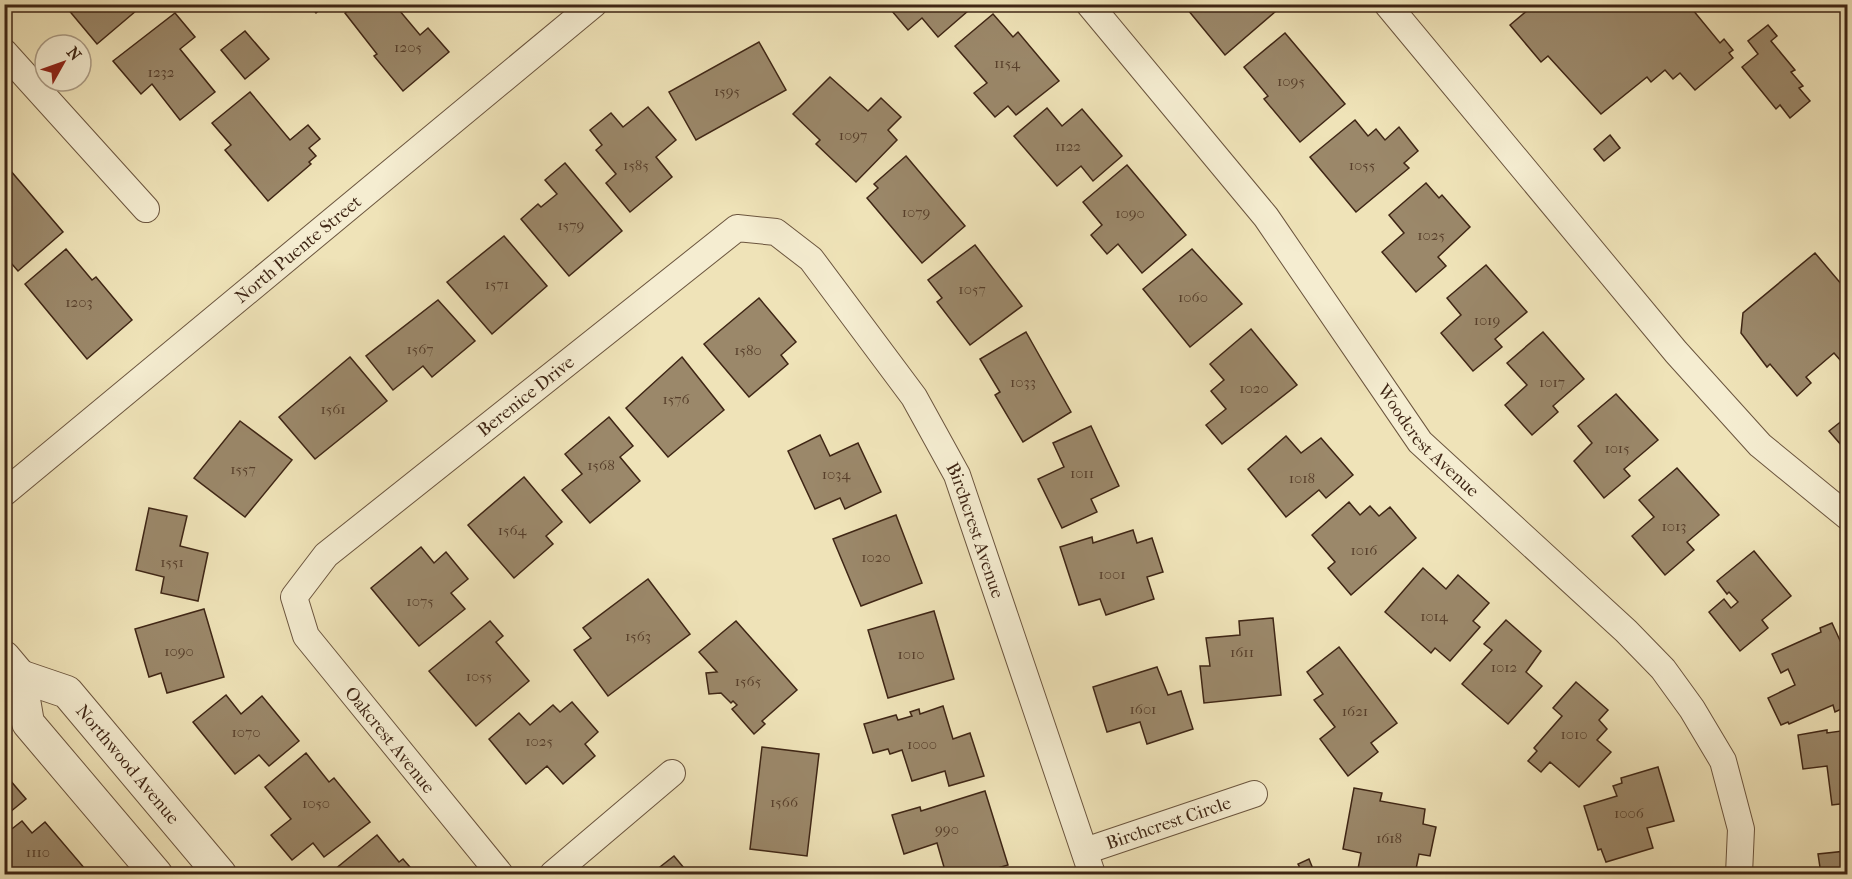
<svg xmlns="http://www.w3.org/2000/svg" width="1852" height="879" font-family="'IM FELL French Canon',serif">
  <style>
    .building { fill: #9b886a; stroke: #3f2615; stroke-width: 1.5 }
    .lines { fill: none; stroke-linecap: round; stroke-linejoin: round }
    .minor-casing { stroke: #6b553e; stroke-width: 28 }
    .tertiary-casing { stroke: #6b553e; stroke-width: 34 }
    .minor { stroke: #f5edd1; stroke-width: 26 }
    .tertiary { stroke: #f5edd1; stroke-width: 32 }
    .labels { text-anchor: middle; stroke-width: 5; stroke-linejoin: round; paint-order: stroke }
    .number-label { font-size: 15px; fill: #563e2a }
    .street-label { font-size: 18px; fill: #3f2615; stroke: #f5edd1 }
  </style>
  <rect width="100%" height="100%" fill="#efe3b8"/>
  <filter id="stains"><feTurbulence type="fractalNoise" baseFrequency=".00333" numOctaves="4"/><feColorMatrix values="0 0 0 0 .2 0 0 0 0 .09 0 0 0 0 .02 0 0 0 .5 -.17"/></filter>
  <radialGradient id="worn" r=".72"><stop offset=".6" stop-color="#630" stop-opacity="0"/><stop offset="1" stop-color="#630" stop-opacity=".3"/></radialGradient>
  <!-- building -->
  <g class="building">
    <path d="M71,4H143V5L97,44L67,8Z"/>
    <path d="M309,4H326L316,13Z"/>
    <path d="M356,4H394L420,35L428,28L449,52L403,91L374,56L377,54L345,13Z"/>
    <path d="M886,4H976L938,37L922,18L908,30Z"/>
    <path d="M1183,4H1269L1275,12L1225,55Z"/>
    <path d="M1535,4H1688L1720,43L1724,39L1733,50L1729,53L1733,58L1695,90L1680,73L1673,79L1665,70L1651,82L1647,77L1601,114L1548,56L1541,62L1510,25Z"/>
    <path d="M175,13L195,37L180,49L215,92L180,120L152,84L141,94L113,61Z"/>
    <path d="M993,14L1013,37L1018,32L1059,81L1016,115L1008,106L995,117L974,93L987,83L955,46Z"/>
    <path d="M1768,25L1777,36L1771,41L1795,70L1791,72L1803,86L1799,88L1810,101L1790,118L1780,105L1776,109L1742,67L1758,54L1748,41Z"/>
    <path d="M245,31L269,59L245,79L221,50Z"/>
    <path d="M1285,33L1345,104L1300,142L1264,99L1268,96L1244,67Z"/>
    <path d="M759,42L786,90L696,140L669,92Z"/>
    <path d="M830,77L868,111L881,98L901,117L888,130L897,140L856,182L816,144L820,140L793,114Z"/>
    <path d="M250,92L290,140L308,125L320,139L309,148L316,156L309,162L311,164L268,201L225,150L231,145L212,123Z"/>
    <path d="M648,107L676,140L656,157L672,177L630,212L606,183L616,174L596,150L602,145L590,130L611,113L623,127Z"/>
    <path d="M1047,108L1062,126L1082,109L1122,156L1093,181L1081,166L1057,186L1014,136Z"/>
    <path d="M1355,120L1368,136L1376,129L1385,140L1399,127L1418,151L1404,163L1409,168L1356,212L1310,157Z"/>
    <path d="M1610,135L1620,148L1604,161L1594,149Z"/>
    <path d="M906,156L965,226L922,263L867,198L878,188L874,184Z"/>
    <path d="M4,163L63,232L18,271L4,255Z"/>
    <path d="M565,163L622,231L569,276L521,219L538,204L541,207L557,194L545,180Z"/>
    <path d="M1127,165L1186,235L1142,273L1118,244L1107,254L1091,235L1102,225L1083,202Z"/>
    <path d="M1426,183L1439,198L1442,195L1470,227L1438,257L1446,266L1416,292L1382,252L1404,233L1389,215Z"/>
    <path d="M504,236L547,286L492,334L447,282Z"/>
    <path d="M975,245L1022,306L970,345L937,302L942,298L928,280Z"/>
    <path d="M66,249L92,280L96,277L132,320L87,359L25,284Z"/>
    <path d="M1192,249L1242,304L1190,347L1143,289Z"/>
    <path d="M1815,253L1848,292V307L1844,310L1848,314V369L1834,353L1806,377L1811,383L1797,396L1770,364L1767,367L1741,333L1743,313Z"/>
    <path d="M1486,265L1527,312L1495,339L1502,347L1473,371L1441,333L1461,315L1447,298Z"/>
    <path d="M759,298L796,342L781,355L788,364L749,397L704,344Z"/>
    <path d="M438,300L475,341L432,377L423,366L393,390L366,356Z"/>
    <path d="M1251,329L1297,385L1222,444L1206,425L1226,409L1211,391L1224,380L1210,364Z"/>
    <path d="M1026,332L1071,412L1023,442L995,395L1000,392L980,359Z"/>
    <path d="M1543,332L1584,379L1553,406L1558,412L1532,435L1505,405L1527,385L1507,363Z"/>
    <path d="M350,357L387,401L315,459L279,417Z"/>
    <path d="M682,357L724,410L668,457L626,408Z"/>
    <path d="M1616,394L1658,440L1624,469L1630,476L1604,498L1574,461L1592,443L1578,426Z"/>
    <path d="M1848,416V453L1829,431Z"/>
    <path d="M609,417L633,446L620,457L640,481L590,523L562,490L582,474L565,454Z"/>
    <path d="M240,421L292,460L245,517L194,478Z"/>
    <path d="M1091,426L1119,486L1091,499L1097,512L1062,528L1038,479L1064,467L1053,443Z"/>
    <path d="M820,435L830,456L858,443L881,492L845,509L840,498L815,509L788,451Z"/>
    <path d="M1286,436L1301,453L1321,438L1353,475L1326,498L1319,490L1286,517L1248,469Z"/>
    <path d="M1677,468L1719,515L1687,542L1694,550L1665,575L1632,536L1654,517L1639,500Z"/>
    <path d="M524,477L562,522L546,536L553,544L514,578L468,525Z"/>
    <path d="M1349,502L1360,515L1370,506L1379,516L1390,507L1416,538L1351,595L1328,568L1335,562L1312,535Z"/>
    <path d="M149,508L187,516L180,546L208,553L198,601L161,593L164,577L136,570Z"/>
    <path d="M896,515L922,583L861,606L833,539Z"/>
    <path d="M1133,530L1137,543L1152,538L1163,572L1147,577L1154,599L1106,615L1100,599L1079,605L1060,547L1092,537L1093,543Z"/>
    <path d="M421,547L434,563L446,552L468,579L451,593L465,609L419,646L371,588Z"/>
    <path d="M1754,551L1791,596L1762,620L1768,628L1740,651L1709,612L1724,599L1731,608L1738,602L1729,592L1727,594L1717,581Z"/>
    <path d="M1423,568L1446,589L1458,575L1489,603L1473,621L1480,627L1450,661L1435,648L1431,653L1385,612Z"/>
    <path d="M648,579L690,634L608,696L574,650L591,638L583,628Z"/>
    <path d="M204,609L224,677L167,693L161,673L149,677L135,629Z"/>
    <path d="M934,611L954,679L888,698L868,630Z"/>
    <path d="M1273,618L1281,695L1204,703L1200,666H1210L1206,638L1240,635L1239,621Z"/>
    <path d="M1506,620L1541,651L1526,672L1542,686L1508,724L1462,684L1492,650L1484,644Z"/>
    <path d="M490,621L503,636L496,642L529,681L476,726L429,671Z"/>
    <path d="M736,621L797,690L762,721L765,724L754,734L732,709L737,705L733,701L731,703L721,693L709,694L706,673L717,672L699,652Z"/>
    <path d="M1832,623L1848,658V662L1841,664L1848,679V706L1835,712L1833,705L1789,724L1788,722L1781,725L1768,698L1795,685L1788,669L1781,673L1772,654L1821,632L1820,628Z"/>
    <path d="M1339,647L1397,723L1371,743L1378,752L1348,776L1320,739L1335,727L1314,700L1323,694L1307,672Z"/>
    <path d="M1157,667L1168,695L1181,691L1193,729L1147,744L1140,722L1107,732L1093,687Z"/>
    <path d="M1576,682L1608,710L1599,720L1607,729L1597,740L1611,752L1579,787L1550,762L1541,772L1528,761L1537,751L1534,748L1562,716L1553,708Z"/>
    <path d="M226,695L241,714L262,696L299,741L269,766L259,755L235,774L193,722Z"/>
    <path d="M572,702L598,732L585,744L595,756L563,784L547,766L526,784L489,739L519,713L530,725L553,705L560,712Z"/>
    <path d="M943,706L953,739L970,733L984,776L949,786L945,771L912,781L902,750L890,754L888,749L873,753L864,724L896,715L898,720L912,716L910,712L919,709L920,714Z"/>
    <path d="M1827,730V733L1848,730V803L1832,805L1827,766L1803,769L1798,735Z"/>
    <path d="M762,747L819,754L807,856L750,849Z"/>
    <path d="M306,753L329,782L334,778L370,822L324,857L313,843L292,860L271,835L291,819L265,787Z"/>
    <path d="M1658,767L1674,821L1647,828L1653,848L1606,862L1601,849L1598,850L1584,806L1617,796L1613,786L1622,783L1621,778Z"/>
    <path d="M4,773L26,799L4,817Z"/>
    <path d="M1354,788L1382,793L1380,801L1425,809L1423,824L1436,827L1430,856L1419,854L1415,874H1389L1358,869L1361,853L1343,849Z"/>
    <path d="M985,791L1008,865L977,874H946L937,843L904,854L892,815L920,807L921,811Z"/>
    <path d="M1848,818V874H1821L1818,854L1846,851L1841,819Z"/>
    <path d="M22,821L32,833L45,822L86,870L80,874H4V835Z"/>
    <path d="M377,835L399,862L403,859L416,874H329Z"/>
    <path d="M674,856L689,874H651Z"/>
    <path d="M1309,859L1315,874H1292L1301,870L1298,864Z"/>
  </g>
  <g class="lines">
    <!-- minor casing -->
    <g class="minor-casing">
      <g id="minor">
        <path id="s1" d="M1089,4L1266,217L1420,442L1626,631L1663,669L1692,709L1723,761L1741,829L1739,874"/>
        <path d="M1387,4L1676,352L1760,445L1848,517"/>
        <path d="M4,52L146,209"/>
        <path id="s2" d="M4,493L594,4"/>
        <path id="s3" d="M1085,851L1254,794"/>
        <path id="s4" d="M500,874L306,636L294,597L326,555L737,228L776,232L811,259L914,397L957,475L1092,874"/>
        <path d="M553,874L672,773"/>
      </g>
    </g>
    <!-- tertiary casing -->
    <g class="tertiary-casing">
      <g id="tertiary">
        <path d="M4,657L20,676L28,723L156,874"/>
        <path id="s5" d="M20,676L67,692L220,874"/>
      </g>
    </g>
    <!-- minor -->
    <use href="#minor" class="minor"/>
    <!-- tertiary -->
    <use href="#tertiary" class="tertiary"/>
  </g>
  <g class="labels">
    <!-- number labels -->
    <g class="number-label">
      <text x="408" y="52">1205</text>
      <text x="1007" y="68">1154</text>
      <text x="161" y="77">1232</text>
      <text x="1291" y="86">1095</text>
      <text x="727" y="96">1595</text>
      <text x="853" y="140">1097</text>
      <text x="1068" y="151">1122</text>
      <text x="636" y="170">1585</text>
      <text x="1362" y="170">1055</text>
      <text x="916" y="217">1079</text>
      <text x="1130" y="218">1090</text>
      <text x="571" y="230">1579</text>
      <text x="1431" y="240">1025</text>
      <text x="497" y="289">1571</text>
      <text x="972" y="294">1057</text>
      <text x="1193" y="302">1060</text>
      <text x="79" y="307">1203</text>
      <text x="1487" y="325">1019</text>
      <text x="420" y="354">1567</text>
      <text x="748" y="355">1580</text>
      <text x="1023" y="387">1033</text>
      <text x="1552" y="387">1017</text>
      <text x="1254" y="393">1020</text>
      <text x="676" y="404">1576</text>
      <text x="333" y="414">1561</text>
      <text x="1617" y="453">1015</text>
      <text x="601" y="470">1568</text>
      <text x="243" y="474">1557</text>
      <text x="1082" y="478">1011</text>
      <text x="836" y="479">1034</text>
      <text x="1302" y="483">1018</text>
      <text x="1674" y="531">1013</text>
      <text x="512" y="535">1564</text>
      <text x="1364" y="555">1016</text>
      <text x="876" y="562">1020</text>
      <text x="172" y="567">1551</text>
      <text x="1112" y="579">1001</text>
      <text x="420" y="606">1075</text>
      <text x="1434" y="621">1014</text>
      <text x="638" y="641">1563</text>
      <text x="179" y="656">1090</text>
      <text x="1242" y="657">1611</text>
      <text x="911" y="659">1010</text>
      <text x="1504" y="672">1012</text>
      <text x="479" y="681">1055</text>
      <text x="748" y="686">1565</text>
      <text x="1143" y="714">1601</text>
      <text x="1355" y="716">1621</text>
      <text x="246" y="737">1070</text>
      <text x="1574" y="739">1010</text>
      <text x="539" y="746">1025</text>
      <text x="922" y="749">1000</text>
      <text x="784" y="807">1566</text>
      <text x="316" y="808">1050</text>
      <text x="1629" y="818">1006</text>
      <text x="947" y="834">990</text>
      <text x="1389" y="843">1618</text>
      <text x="38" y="857">1110</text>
    </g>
    <!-- street labels -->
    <g class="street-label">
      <text dy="6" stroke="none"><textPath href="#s2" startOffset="382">North Puente Street</textPath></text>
      <text dy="6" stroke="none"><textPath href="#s4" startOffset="656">Berenice Drive</textPath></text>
      <text dy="6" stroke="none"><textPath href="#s1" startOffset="554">Woodcrest Avenue</textPath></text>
      <text dy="6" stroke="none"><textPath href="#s4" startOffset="1329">Birchcrest Avenue</textPath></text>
      <text transform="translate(390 740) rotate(51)" y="6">Oakcrest Avenue</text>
      <text dy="6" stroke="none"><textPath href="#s5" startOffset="144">Northwood Avenue</textPath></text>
      <text dy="6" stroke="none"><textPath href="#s3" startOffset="88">Birchcrest Circle</textPath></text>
    </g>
  </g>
  <!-- margin -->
  <rect width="1852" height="879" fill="none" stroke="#efe3b8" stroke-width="24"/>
  <rect x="6" y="6" width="1840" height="867" fill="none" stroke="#3f2615" stroke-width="3"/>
  <rect x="12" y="12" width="1828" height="855" fill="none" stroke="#3f2615" stroke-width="1.5"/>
  <!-- north arrow -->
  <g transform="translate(63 63) rotate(50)"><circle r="28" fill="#f5edd1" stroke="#ac9d86" stroke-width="1.5"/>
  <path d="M0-4.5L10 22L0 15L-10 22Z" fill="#8f2418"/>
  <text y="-9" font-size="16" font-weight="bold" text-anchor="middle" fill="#3f2615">N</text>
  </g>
  <rect width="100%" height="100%" filter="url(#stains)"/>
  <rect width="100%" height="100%" fill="url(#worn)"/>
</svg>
